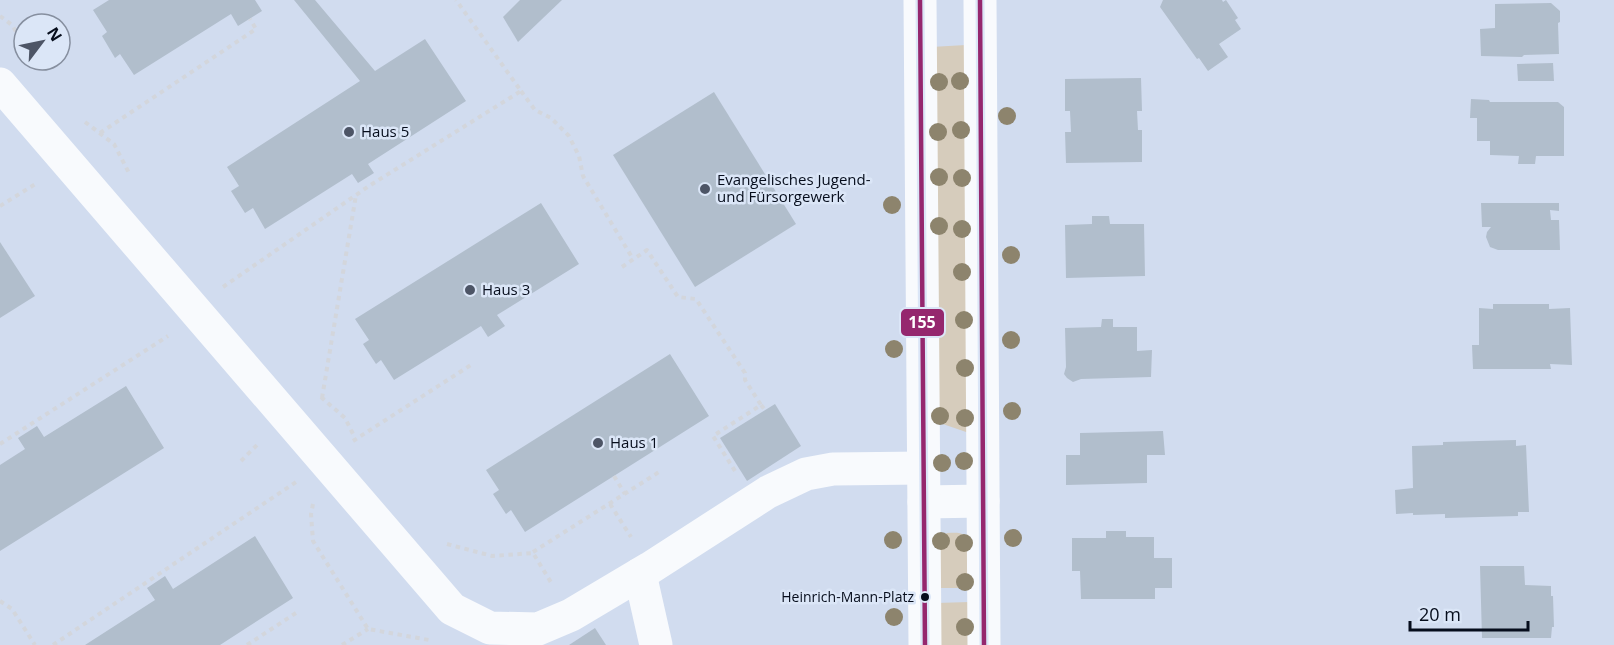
<svg xmlns="http://www.w3.org/2000/svg" width="1614" height="645" font-family="'Open Sans',sans-serif">
  <style>
    .green { fill: #d6ccbc }
    .building { fill: #b1becc }
    .lines { fill: none; stroke-linecap: round; stroke-linejoin: round }
    .path { stroke: #d3d6dc; stroke-width: 4; stroke-dasharray: 4.5 4.5; stroke-linecap: butt }
    .minor { stroke: #f8fafd; stroke-width: 33 }
    .major { stroke: #f8fafd; stroke-width: 33 }
    .bus-1-casing { stroke: #dbe6f7; stroke-width: 9 }
    .bus-1 { stroke: #95276e; stroke-width: 4.5 }
    .tree { fill: #8d846d }
    .poi-dot { fill: #4d5566; stroke: #dbe6f7; stroke-width: 2 }
    .bus-dot { fill: #060d1c; stroke: #dbe6f7; stroke-width: 2 }
    .labels { text-anchor: middle; stroke-width: 5; stroke-linejoin: round; paint-order: stroke }
    .bus-label { font-size: 14px; fill: #060d1c; stroke: #dbe6f7; text-anchor: end }
    .poi-label { font-size: 15px; fill: #060d1c; stroke: #dbe6f7; text-anchor: start }
    .line-badge { stroke: #dbe6f7; stroke-width: 2 }
    .badge-label { font-size: 16px; text-anchor: middle; font-weight: bold; fill: #fff }
  </style>
  <rect width="100%" height="100%" fill="#d1dcef"/>
  <!-- green -->
  <g class="green">
    <path d="M966,45L969,433L934,421L931,47Z"/>
    <path d="M947,533C958,533 963,531 970,542V588H936L938,538Z"/>
    <path d="M970,602L971,645H936V603Z"/>
  </g>
  <!-- building -->
  <g class="building">
    <path d="M109,0H255L262,11L238,26L231,14L134,75L120,54L115,58L102,36L107,32L93,10Z"/>
    <path d="M294,0H315L375,71L425,39L466,101L368,164L374,173L358,183L352,174L265,229L253,208L245,213L231,191L239,186L227,167L360,81Z"/>
    <path d="M520,0H562L518,42L503,17Z"/>
    <path d="M1163,0H1222L1223,2L1226,0L1238,18L1235,20L1241,29L1219,44L1228,57L1208,71L1199,58L1197,59L1160,7Z"/>
    <path d="M1551,3L1560,11V22L1558,23L1559,54L1524,55L1522,57L1481,56L1480,29L1495,28V4Z"/>
    <path d="M1553,63L1554,81H1518L1517,64Z"/>
    <path d="M1141,78L1142,111H1137L1138,130H1142V162L1066,163L1065,132H1071L1070,111H1065V79Z"/>
    <path d="M714,92L796,224L695,287L613,155Z"/>
    <path d="M1471,99L1489,100L1490,102H1558L1564,107V156H1536L1535,164H1518L1519,156L1490,155V141H1477V118H1470Z"/>
    <path d="M541,203L579,264L497,315L505,326L488,337L481,326L394,380L381,360L376,364L363,344L369,340L355,319Z"/>
    <path d="M1481,203H1559V211L1550,210L1551,220H1559L1560,250H1498L1490,247L1486,237L1487,232L1491,227H1482Z"/>
    <path d="M1092,216H1109L1110,224H1144L1145,276L1066,278L1065,225L1092,224Z"/>
    <path d="M0,242L35,296L0,318Z"/>
    <path d="M1493,304H1549V309L1570,308L1572,365L1550,364L1551,369H1473L1472,345H1479V308L1493,309Z"/>
    <path d="M1102,319H1113V327H1137V351L1152,350L1151,377L1081,379L1073,382L1067,378L1064,374L1066,367L1065,328L1101,327Z"/>
    <path d="M670,354L709,416L525,532L511,510L506,514L493,494L499,490L486,470Z"/>
    <path d="M126,386L164,448L0,551V465L25,449L18,438L37,426L44,437Z"/>
    <path d="M775,404L801,446L747,481L720,438Z"/>
    <path d="M1163,431L1165,455H1147V483L1066,485V455H1080V433Z"/>
    <path d="M1516,440V446L1526,445L1529,512H1518V516L1445,518V514L1413,515V513L1396,514L1395,490L1413,488L1412,446L1443,445V442Z"/>
    <path d="M1106,531H1126V537H1154V558H1172V588H1155V599H1081L1080,571H1072V538H1106Z"/>
    <path d="M255,536L293,598L220,645H85L155,600L147,588L165,576L173,589Z"/>
    <path d="M1480,566H1524L1525,585L1551,586V596H1553L1554,627H1552L1551,638H1482Z"/>
    <path d="M595,628L606,645H569Z"/>
  </g>
  <g class="lines">
    <!-- path -->
    <g class="path">
      <path d="M0,16L12,25L24,45"/>
      <path d="M521,91L535,110L551,118L569,136L579,156L583,176L633,259"/>
      <path d="M85,122L114,144L130,175"/>
      <path d="M100,133L256,29L250,19"/>
      <path d="M0,206L37,183"/>
      <path d="M622,267L647,250L678,297L696,299L745,373V380L761,405L713,436L735,471"/>
      <path d="M223,287L369,186L521,91L456,0"/>
      <path d="M321,397L345,418L353,434"/>
      <path d="M322,398L356,195"/>
      <path d="M761,405L765,410"/>
      <path d="M353,441L474,363"/>
      <path d="M0,444L168,336"/>
      <path d="M241,461L259,443"/>
      <path d="M614,476L625,494"/>
      <path d="M313,504L311,514L313,541L368,629L429,640"/>
      <path d="M610,504L631,537"/>
      <path d="M447,544L492,556L533,553L552,584"/>
      <path d="M533,552L659,472"/>
      <path d="M0,601L12,609L35,645"/>
      <path d="M53,645L296,482"/>
      <path d="M247,645L299,611"/>
      <path d="M342,645L368,629"/>
    </g>
    <!-- minor -->
    <g class="minor">
      <path d="M0,84L452,609L490,628L538,629L571,615L650,568L768,492L806,474L833,469L924,468"/>
      <path d="M924,502L983,501"/>
      <path d="M640,574L656,645"/>
    </g>
    <!-- major -->
    <g class="major">
      <path d="M920,0L925,645"/>
      <path d="M980,0L984,645"/>
    </g>
    <!-- bus-1 casing -->
    <g class="bus-1-casing">
      <g id="bus-1">
        <path d="M920,0L925,645"/>
        <path d="M980,0L984,645"/>
      </g>
    </g>
    <!-- bus-1 -->
    <use href="#bus-1" class="bus-1"/>
  </g>
  <!-- trees -->
  <g class="tree">
    <circle cx="960" cy="81" r="9"/>
    <circle cx="939" cy="82" r="9"/>
    <circle cx="1007" cy="116" r="9"/>
    <circle cx="961" cy="130" r="9"/>
    <circle cx="938" cy="132" r="9"/>
    <circle cx="939" cy="177" r="9"/>
    <circle cx="962" cy="178" r="9"/>
    <circle cx="892" cy="205" r="9"/>
    <circle cx="939" cy="226" r="9"/>
    <circle cx="962" cy="229" r="9"/>
    <circle cx="1011" cy="255" r="9"/>
    <circle cx="962" cy="272" r="9"/>
    <circle cx="964" cy="320" r="9"/>
    <circle cx="1011" cy="340" r="9"/>
    <circle cx="894" cy="349" r="9"/>
    <circle cx="965" cy="368" r="9"/>
    <circle cx="1012" cy="411" r="9"/>
    <circle cx="940" cy="416" r="9"/>
    <circle cx="965" cy="418" r="9"/>
    <circle cx="964" cy="461" r="9"/>
    <circle cx="942" cy="463" r="9"/>
    <circle cx="1013" cy="538" r="9"/>
    <circle cx="893" cy="540" r="9"/>
    <circle cx="941" cy="541" r="9"/>
    <circle cx="964" cy="543" r="9"/>
    <circle cx="965" cy="582" r="9"/>
    <circle cx="894" cy="617" r="9"/>
    <circle cx="965" cy="627" r="9"/>
  </g>
  <!-- markers -->
  <g class="poi-dot">
    <circle cx="349" cy="132" r="6"/>
    <circle cx="705" cy="189" r="6"/>
    <circle cx="470" cy="290" r="6"/>
    <circle cx="598" cy="443" r="6"/>
  </g>
  <circle class="bus-dot" cx="925" cy="597" r="5"/>
  <g class="labels">
    <!-- bus labels -->
    <g class="bus-label">
      <text x="914" y="602">Heinrich-Mann-Platz</text>
    </g>
    <!-- poi labels -->
    <g class="poi-label">
      <text x="361" y="137">Haus 5</text>
      <text x="717" y="185">Evangelisches Jugend-<tspan x="717" dy="17">und Fürsorgewerk</tspan></text>
      <text x="482" y="295">Haus 3</text>
      <text x="610" y="448">Haus 1</text>
    </g>
  </g>
  <rect class="line-badge" x="900" y="308" width="45" height="29" rx="6" fill="#95276e"/>
  <g class="badge-label">
    <text x="922" y="328">155</text>
  </g>
  <!-- north arrow -->
  <g transform="translate(42 42) rotate(58)"><circle r="28" fill="#dbe6f7" stroke="#868f9f" stroke-width="1.5"/>
  <path d="M0-4.5L10 22L0 15L-10 22Z" fill="#4d5566"/>
  <text y="-9" font-size="16" font-weight="bold" text-anchor="middle" fill="#060d1c">N</text>
  </g>
  <!-- scale -->
  <path d="M1410 621v9h118v-9" fill="none" stroke="#060d1c" stroke-width="3"/>
  <text x="1419" y="621" font-size="18" fill="#060d1c" stroke="#dbe6f7" stroke-width="4.5" paint-order="stroke">20 m</text>
</svg>
